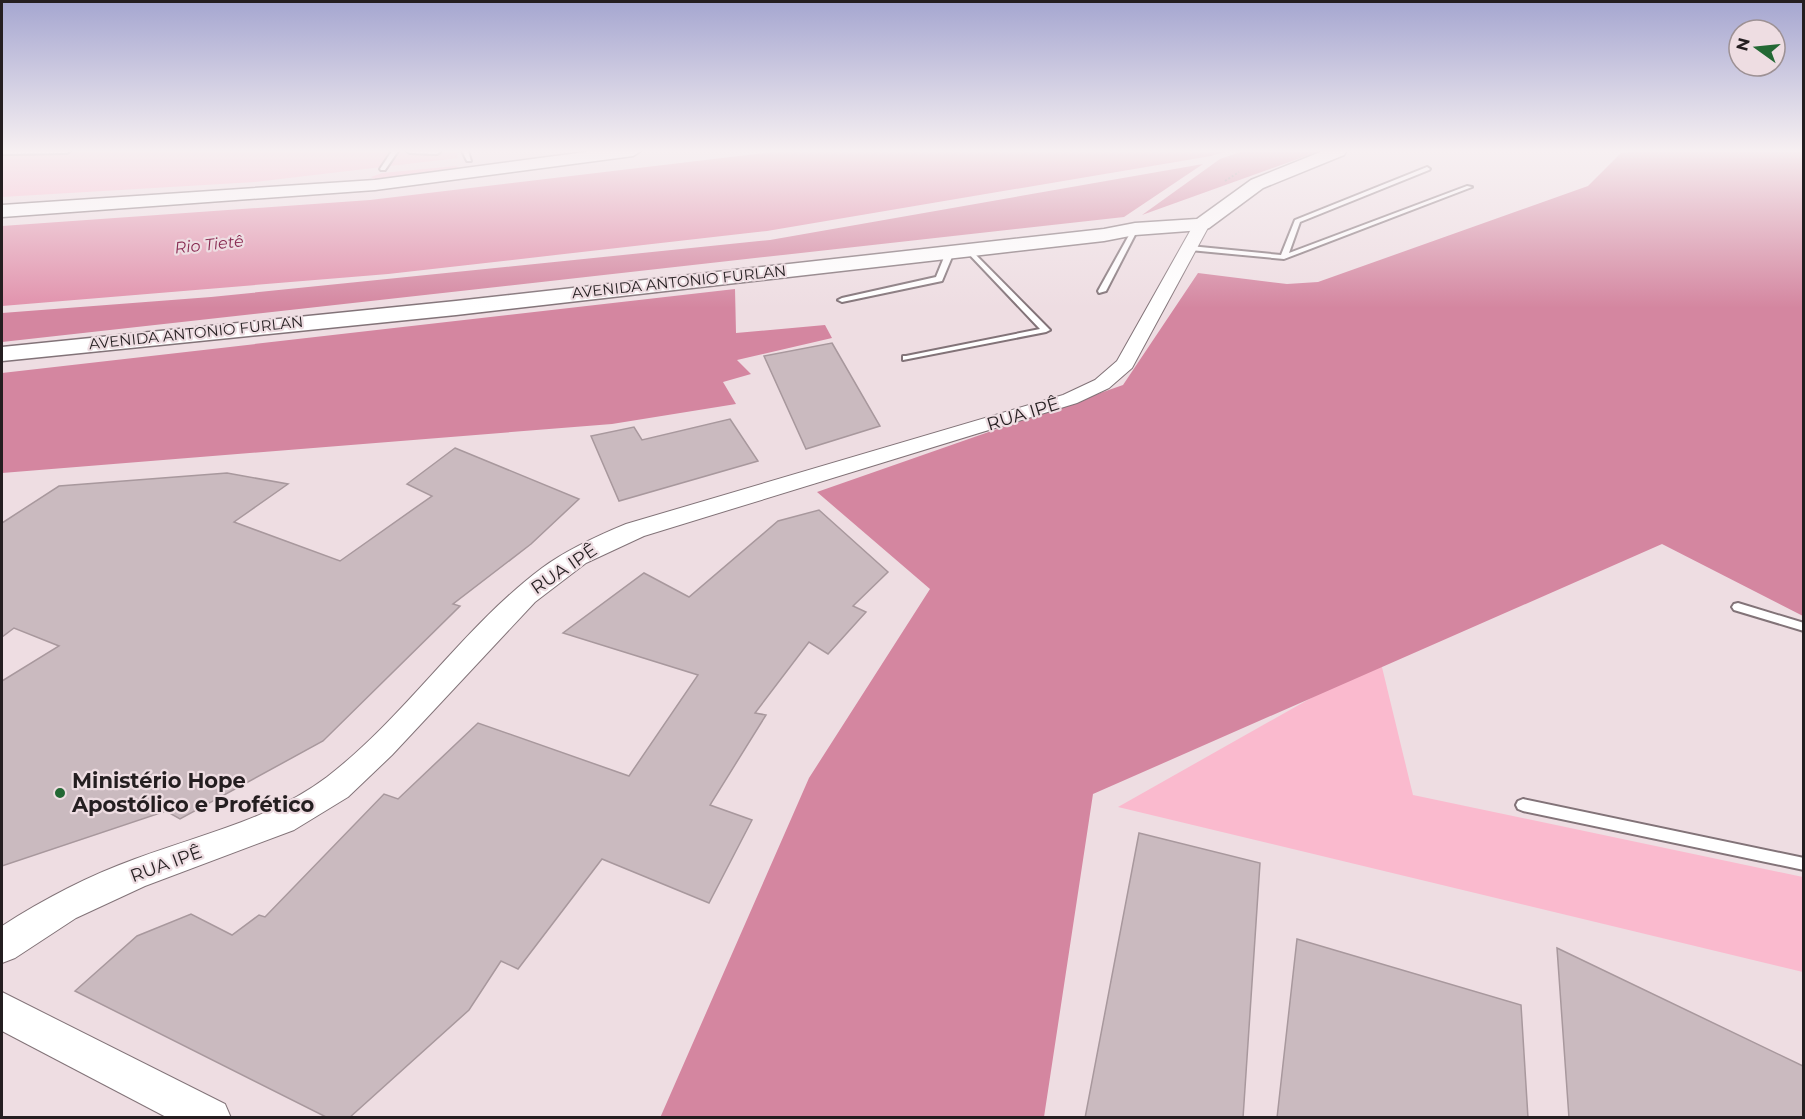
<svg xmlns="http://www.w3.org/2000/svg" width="1805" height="1119" font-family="Montserrat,sans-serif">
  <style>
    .green { fill: #fabace }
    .forest { fill: #d486a0 }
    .water { fill: #e192ac }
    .building { fill: #cababf; stroke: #a8989d; stroke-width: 1.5 }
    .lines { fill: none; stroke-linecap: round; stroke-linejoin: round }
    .service-casing { stroke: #827378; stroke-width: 4 }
    .tertiary-casing { stroke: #827378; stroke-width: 2 }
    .secondary-casing { stroke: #827378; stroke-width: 3 }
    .path { stroke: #928689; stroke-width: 2; stroke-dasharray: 2 2; stroke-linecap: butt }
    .service { fill: #fff; fill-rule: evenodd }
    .tertiary { fill: #fff; fill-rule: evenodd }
    .secondary { fill: #fff; fill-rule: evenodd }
    .poi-dot { fill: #236834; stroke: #eedde2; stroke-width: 2 }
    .labels { text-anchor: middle; stroke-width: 4.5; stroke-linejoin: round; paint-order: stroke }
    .far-street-label { font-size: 15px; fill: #241e20; stroke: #eedde2 }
    .far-water-label { font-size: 16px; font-style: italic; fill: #882b52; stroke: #eedde2 }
    .street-label { font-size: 18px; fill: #241e20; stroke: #eedde2 }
    .near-poi-label { font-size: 21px; font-weight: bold; fill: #241e20; stroke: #eedde2; text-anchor: start }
  </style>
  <rect width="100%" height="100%" fill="#eedde2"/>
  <!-- green -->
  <g class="green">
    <path d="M2,151H457L458,158L255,182L2,197Z"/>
    <path d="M456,166L460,169L375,180L371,177L382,173Z"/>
    <path d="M1380,659L1413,795L1803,877V972L1118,807Z"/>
  </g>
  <!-- forest -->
  <g class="forest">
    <path d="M1243,151H1320L1142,215L1220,159Z"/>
    <path d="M1636,151H1803V616L1662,544L1093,794L1044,1117L660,1118L809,778L930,589L817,492L1123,385L1198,273L1287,284L1318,282L1588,186L1621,153Z"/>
    <path d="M1203,164L1124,217L2,342V313L211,297L770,240Z"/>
    <path d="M735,289L736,333L825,325L832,338L737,360L751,374L723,382L736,404L612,424L2,473V373Z"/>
  </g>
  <!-- water -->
  <path class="water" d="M781,151H1228L1211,156L767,231L388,274L2,306V226L370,200Z"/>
  <!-- building -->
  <g class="building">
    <path d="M832,343L880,426L806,449L764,356Z"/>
    <path d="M730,419L758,461L619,501L591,436L634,427L642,440Z"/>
    <path d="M455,448L579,499L531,544L453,604L460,606L323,741L180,819L166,811L2,866V681L59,646L14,628L2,637V523L59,486L227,473L288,484L234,522L340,561L432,496L407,484Z"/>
    <path d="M819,510L888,572L853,606L866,612L828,654L809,642L755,713L766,715L710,805L752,820L709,903L602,859L518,969L501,961L469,1010L349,1118H328L75,991L137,936L191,914L232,935L259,915L265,917L384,794L398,799L478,723L629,776L698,675L563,633L644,573L689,597L778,521Z"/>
    <path d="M1139,833L1260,863L1243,1118H1085Z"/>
    <path d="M1297,939L1521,1005L1528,1118H1277Z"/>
    <path d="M1557,948L1803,1066V1118H1569Z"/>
  </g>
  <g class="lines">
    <!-- service casing -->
    <g class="service-casing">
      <g id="service">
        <path d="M2,151H70L67,153L2,154Z"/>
        <path d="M392,151H398L385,170H381L380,169Z"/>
        <path d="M407,151H439L440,152L437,154L410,153Z"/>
        <path d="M462,151H468L471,161H467Z"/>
        <path d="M1427,167L1430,169L1429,170L1300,222L1289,253L1467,186L1472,187L1284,259L1190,250L1186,248L1190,246L1281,255L1295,220Z"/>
        <path d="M1133,228L1138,229L1106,291L1099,293L1098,291Z"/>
        <path d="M968,248L970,249L1050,330L1046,332L903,360V356H906L1040,329L966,251L964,250Z"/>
        <path d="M947,250L954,252L942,281L842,302L838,300L842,298L936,277Z"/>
        <path d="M1738,603L1804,623V631L1734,610L1732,607L1734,604Z"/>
        <path d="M1523,799L1804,858V870L1523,811L1518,809L1516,805L1518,801Z"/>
      </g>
    </g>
    <!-- tertiary casing -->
    <g class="tertiary-casing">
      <g id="tertiary">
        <path d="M1202,219L1210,224L1132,368L1109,388L1077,403L644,536L586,563L535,602L392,755L348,797L294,830L145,886L76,918L15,958L2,963V926C44,899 88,876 135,859C199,835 272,819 327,777C406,716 462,628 542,568C568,549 597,536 626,524L1063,395L1095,380L1117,361L1194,224Z"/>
        <path d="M2,992L225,1104L231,1118H168L2,1031Z"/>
      </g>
    </g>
    <!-- secondary casing -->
    <g class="secondary-casing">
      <g id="secondary">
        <path d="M593,151H641L633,156L375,190L2,217V205L375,180Z"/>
        <path d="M1323,151H1346L1344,155L1263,188L1209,228L1202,230L1135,235L1104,241L456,315L2,361V347L456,301L1104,229L1135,223L1197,219L1251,180Z"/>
      </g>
    </g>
    <!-- path -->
    <path class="path" d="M1225,181L1239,172"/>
    <!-- service -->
    <use href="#service" class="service"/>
    <!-- tertiary -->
    <use href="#tertiary" class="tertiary"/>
    <!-- secondary -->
    <use href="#secondary" class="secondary"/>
  </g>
  <!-- sky -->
  <linearGradient id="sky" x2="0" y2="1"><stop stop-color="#a5a6d0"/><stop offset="0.49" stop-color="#f7f0f2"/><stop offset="1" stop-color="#f7f0f2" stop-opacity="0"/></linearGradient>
  <rect width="1805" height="308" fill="url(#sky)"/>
  <!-- markers -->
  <circle class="poi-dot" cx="60" cy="793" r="6"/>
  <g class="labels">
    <!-- far-street labels -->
    <g class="far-street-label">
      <text transform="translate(679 282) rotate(-6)" y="5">AVENIDA ANTONIO FURLAN</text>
      <text transform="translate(196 333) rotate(-6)" y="5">AVENIDA ANTONIO FURLAN</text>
    </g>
    <!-- far-water labels -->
    <g class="far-water-label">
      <text transform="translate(209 244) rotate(-6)" y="6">Rio Tietê</text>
    </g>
    <!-- street labels -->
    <g class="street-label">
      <text transform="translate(1023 414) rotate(-17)" y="6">RUA IPÊ</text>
      <text transform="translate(564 569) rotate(-34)" y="6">RUA IPÊ</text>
      <text transform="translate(166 864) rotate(-20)" y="6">RUA IPÊ</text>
    </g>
    <!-- near-poi labels -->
    <g class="near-poi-label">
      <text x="72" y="788">Ministério Hope<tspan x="72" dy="24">Apostólico e Profético</tspan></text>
    </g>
  </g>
  <!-- border -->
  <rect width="1805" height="1119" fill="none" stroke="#241e20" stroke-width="6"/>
  <!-- north arrow -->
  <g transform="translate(1757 48) rotate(285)"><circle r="28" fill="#eedde2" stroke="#9d9194" stroke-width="1.5"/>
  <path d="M0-4.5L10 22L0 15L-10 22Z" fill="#236834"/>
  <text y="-9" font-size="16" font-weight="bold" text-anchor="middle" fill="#241e20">N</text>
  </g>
</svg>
